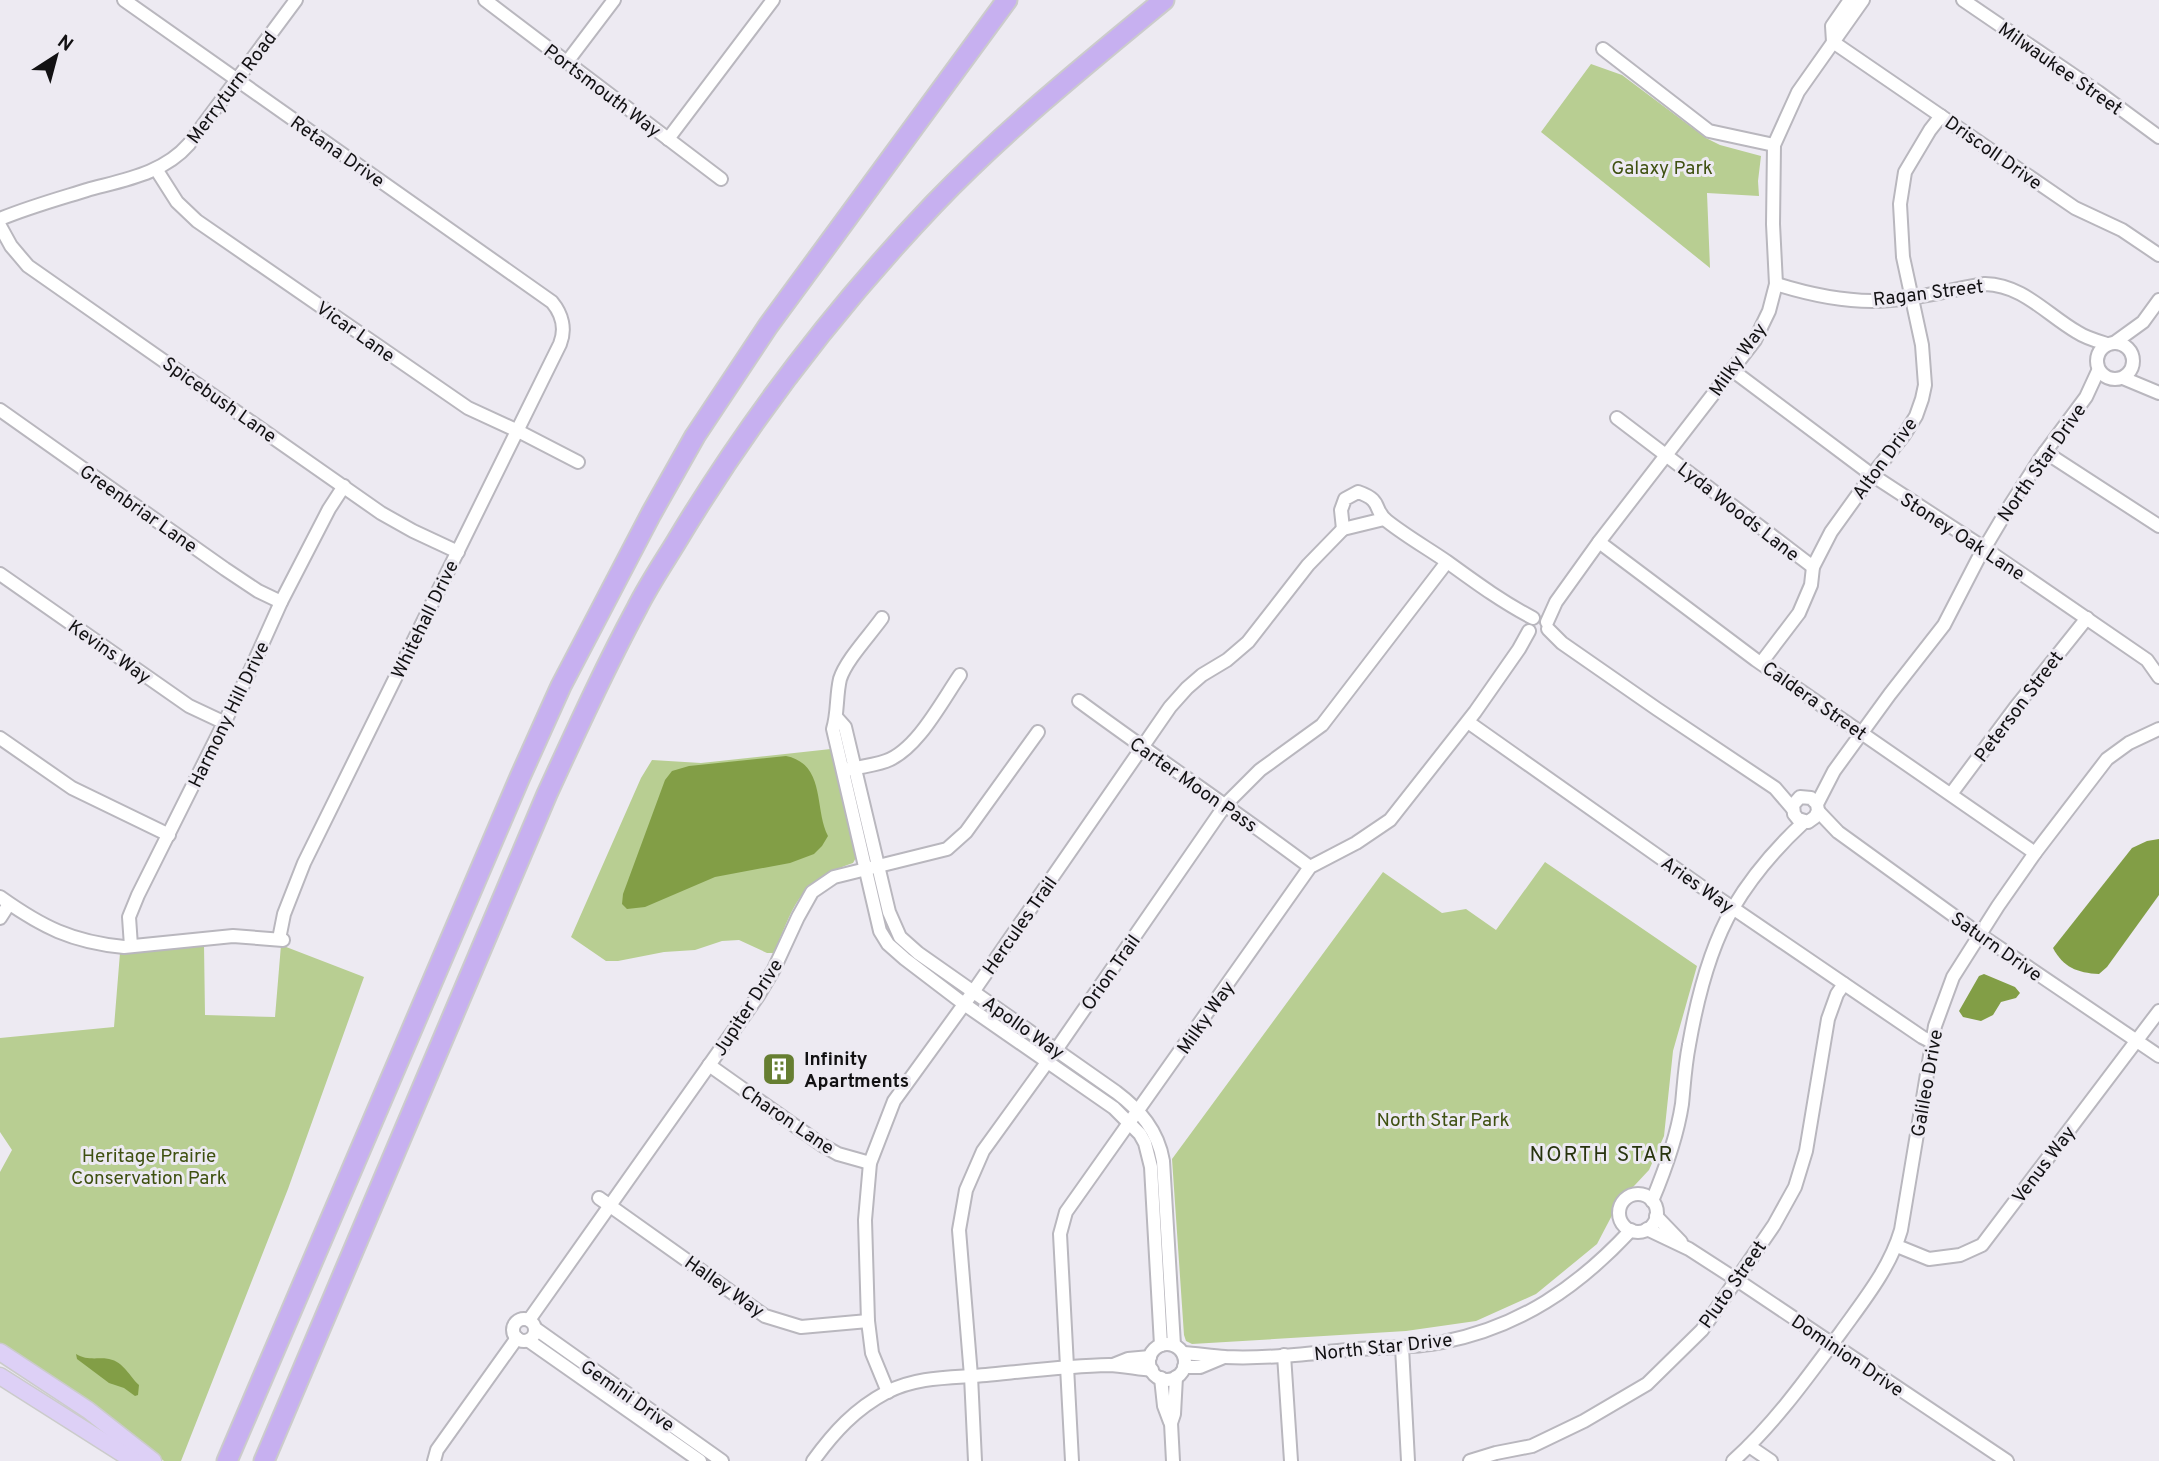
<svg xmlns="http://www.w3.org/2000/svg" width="2159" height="1461" font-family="Overpass,sans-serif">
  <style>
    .green { fill: #b8ce92 }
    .water { fill: #829e46 }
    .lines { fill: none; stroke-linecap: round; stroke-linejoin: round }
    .minor-casing { stroke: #b9b7be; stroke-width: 16 }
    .major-casing { stroke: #cbcbcb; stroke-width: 19 }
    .highway-casing { stroke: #cbcbcb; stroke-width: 23 }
    .minor { stroke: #fff; stroke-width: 12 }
    .major { stroke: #ddd0f6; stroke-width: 16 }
    .highway { stroke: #c7b0f0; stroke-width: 19 }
    .labels { text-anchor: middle; stroke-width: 6; stroke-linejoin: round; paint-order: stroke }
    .street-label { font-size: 19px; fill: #121113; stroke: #edeaf2 }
    .park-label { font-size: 19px; fill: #3e5010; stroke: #edeaf2 }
    .poi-label { font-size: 19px; font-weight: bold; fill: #121113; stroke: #edeaf2; text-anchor: start }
    .neighbourhood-label { font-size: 21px; letter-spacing: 2px; fill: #27330e; stroke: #edeaf2 }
  </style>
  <rect width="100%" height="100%" fill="#edeaf2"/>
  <!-- green -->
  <g class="green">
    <path d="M1591,64L1622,75L1706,138L1720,145L1761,156L1758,181L1759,196L1707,193L1710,268L1541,132Z"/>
    <path d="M831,749L857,856L853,863C798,882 795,904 774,953H767L739,940L722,941L695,950L664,952L618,961H606L571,937L641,778L652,760L701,763Z"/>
    <path d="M1545,862L1697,966L1673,1051L1664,1136L1649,1170L1619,1202L1597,1244L1536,1294L1476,1321L1406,1331L1192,1344L1186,1341L1184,1335L1172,1159L1383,872L1442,913L1466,909L1496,930Z"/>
    <path d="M204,945L205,1015L275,1017L281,945L364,977L288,1189L181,1461H164L0,1343V1172L12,1150L0,1132V1038L114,1027L120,953Z"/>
  </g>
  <!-- water -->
  <g class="water">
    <path d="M786,756C826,764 814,809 828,836L822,846L814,854L790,863L715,877L645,907L627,909L622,904L623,894L665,780L672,771L689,766Z"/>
    <path d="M2159,839V895L2107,967L2099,974C2077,973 2063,967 2053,948L2132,848L2147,841Z"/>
    <path d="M1984,974L2015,987L2020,993L2016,998L2001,1002L1993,1015L1981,1021L1963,1017L1959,1011L1979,976Z"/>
    <path d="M76,1354C87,1361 97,1357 109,1359C124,1362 129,1376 139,1385L138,1395L135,1396L124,1388L109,1383L77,1359Z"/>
  </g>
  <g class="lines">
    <!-- minor casing -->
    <g class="minor-casing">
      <g id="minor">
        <path d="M124,0L552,302C562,314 566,329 560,344L304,863L284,914L279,939"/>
        <path d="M485,0L721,179"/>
        <path d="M1850,0L1832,26L1833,42L2075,208L2122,230L2159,255"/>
        <path d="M1963,0L2098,92L2159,137"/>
        <path d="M1603,49L1709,131L1774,145"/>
        <path d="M567,62L614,0"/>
        <path d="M668,139L773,0"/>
        <path d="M156,169L177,202L197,221L468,408L518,431L578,462"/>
        <path d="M0,219C29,207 58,199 87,190C123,180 163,174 189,144L296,0"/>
        <path d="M0,226L11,246L28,266L381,513L413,531L458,552"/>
        <path d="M1776,284C1808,294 1839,301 1872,301C1908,301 1950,290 1985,284C2023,285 2046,314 2077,332C2086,338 2097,341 2107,344"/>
        <circle cx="2115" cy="361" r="18"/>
        <path d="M2114,343L2143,322L2159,300"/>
        <path d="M1732,370L1872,475L1984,548L2147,660L2159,677"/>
        <path d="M2123,378L2159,393"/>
        <path d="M0,410L225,569L258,591L281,602"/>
        <path d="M1617,418L1813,567"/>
        <path d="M2045,452L2159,526"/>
        <path d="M1343,529L1341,510L1345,499L1358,492C1384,501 1372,509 1387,521C1406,536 1427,548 1446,561C1475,582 1502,602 1533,618"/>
        <path d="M1343,529L1384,519"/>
        <path d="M1599,542L1756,660L2035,853"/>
        <path d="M0,574L189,706L223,722"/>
        <path d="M882,618C870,635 846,660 840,679C836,696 838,713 833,729L880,931L888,944L905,959L964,1004L1114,1108L1140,1134L1145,1143L1151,1167L1161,1345"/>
        <path d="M1547,622L1556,602L1599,542L1755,340L1769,311L1776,284L1773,224L1774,145L1798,92L1863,0"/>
        <path d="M1548,629L1562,643L1657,709L1775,788L1793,809"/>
        <path d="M1761,663L1799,613L1811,585L1813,567L1831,532L1872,475L1904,435L1916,416L1922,399L1925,385L1922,345L1903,257L1900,204L1905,172L1930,130L1941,116"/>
        <path d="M1079,701C1155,757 1234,810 1310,867"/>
        <path d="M837,718L845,727L889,912L900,937L918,953L1116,1092C1140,1110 1158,1131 1163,1161L1174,1345"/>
        <path d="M1468,722L1699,885L1922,1037L1932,1042"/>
        <path d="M0,738L72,788L169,835"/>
        <path d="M849,769C861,767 875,765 886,761C917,750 942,701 960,675"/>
        <path d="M1951,794L2015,708L2087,618"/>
        <path d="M1817,804L1811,798L1800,797L1793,805L1794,814L1798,819L1808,822L1815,817L1818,811L1817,804L1834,771L1890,694L1944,625L1978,559L2009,507L2040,459L2086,397L2098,371"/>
        <path d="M1818,811L1838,832L1979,934L2159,1056"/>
        <path d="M0,897C42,927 72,942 124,947L233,936L283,940"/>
        <path d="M0,918L9,904"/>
        <path d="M131,946L129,917L138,895L251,669L281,602L329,509L344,486"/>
        <path d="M709,1065L822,1145L838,1154L870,1163"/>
        <circle cx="1638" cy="1213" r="19"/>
        <path d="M599,1198L765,1316L801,1327L868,1321"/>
        <path d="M1652,1201C1665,1170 1677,1137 1682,1104C1684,1084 1685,1065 1689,1045C1697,999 1709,949 1733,908C1752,876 1777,847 1804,822"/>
        <path d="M1656,1216L1681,1242"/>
        <path d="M1647,1229L1689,1249L1737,1280L2007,1461"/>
        <path d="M1897,1246L1929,1259L1960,1255L1982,1245L2159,1011"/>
        <circle cx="524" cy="1330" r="11"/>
        <path d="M529,1320L758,996L774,969L798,917L812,892L834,877L947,849L966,832L1038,732"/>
        <path d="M536,1329L722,1461"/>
        <path d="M529,1341L700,1461"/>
        <circle cx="1167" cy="1362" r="18"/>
        <path d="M1402,1347L1408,1461"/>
        <path d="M1183,1353C1197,1354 1211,1356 1225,1357C1269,1359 1314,1353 1358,1349C1386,1347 1415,1348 1443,1342C1520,1327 1578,1287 1631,1230"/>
        <path d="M1284,1355L1291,1461"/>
        <path d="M1113,1365L1128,1359L1150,1357"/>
        <path d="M1184,1367H1200L1224,1357"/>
        <path d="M1161,1378L1164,1406L1170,1422"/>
        <path d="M888,1392L872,1353L868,1321L865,1220L870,1163L894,1101L973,992L1170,707L1187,688L1202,675L1227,660L1248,642L1308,565L1343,529"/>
        <path d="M1749,1446L1771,1461"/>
        <path d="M434,1461L437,1450L517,1338"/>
        <path d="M813,1461C834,1432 855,1409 887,1392C918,1376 952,1378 986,1375C1027,1371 1068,1366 1109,1365C1120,1365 1139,1369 1152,1370"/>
        <path d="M975,1461L971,1376L959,1230L966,1190L983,1151L1056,1050L1226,804L1260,770L1322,725L1447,562"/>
        <path d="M1072,1461L1060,1234L1066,1212L1310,867L1356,843L1390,820L1475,712L1519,649L1529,631"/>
        <path d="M1173,1461L1171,1423L1174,1414L1176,1377"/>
        <path d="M1470,1461L1496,1453L1532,1446L1584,1421L1647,1384L1702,1330L1774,1225L1795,1187L1806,1151L1828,1019L1837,994L1844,984"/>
        <path d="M1733,1461C1775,1423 1807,1378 1841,1332C1864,1300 1890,1268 1901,1230L1935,1026L1953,977L1998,906L2035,853L2107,759L2129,743L2159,729"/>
      </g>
    </g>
    <!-- major casing -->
    <g class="major-casing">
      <g id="major">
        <path d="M0,1352L88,1410L153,1461"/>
        <path d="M0,1376L134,1461"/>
      </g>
    </g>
    <!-- highway casing -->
    <g class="highway-casing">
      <g id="highway">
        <path d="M227,1461L520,777L561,686L651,514L695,436L768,326L1007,0"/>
        <path d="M264,1461L547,794C576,731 604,669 637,608C648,586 662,565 675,544C748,422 836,307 934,204C1005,130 1085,65 1164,0"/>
      </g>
    </g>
    <!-- minor -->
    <use href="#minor" class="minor"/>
    <!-- major -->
    <use href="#major" class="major"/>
    <!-- highway -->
    <use href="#highway" class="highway"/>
  </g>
  <!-- icons -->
  <defs>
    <g id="building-square" transform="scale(1.75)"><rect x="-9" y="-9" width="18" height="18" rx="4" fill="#667e31" stroke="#edeaf2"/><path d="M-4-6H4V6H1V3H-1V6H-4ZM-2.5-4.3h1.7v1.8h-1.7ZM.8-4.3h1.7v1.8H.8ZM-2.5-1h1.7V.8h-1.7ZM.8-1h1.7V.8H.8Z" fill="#fff"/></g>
  </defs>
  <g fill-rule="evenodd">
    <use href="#building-square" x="779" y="1069"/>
  </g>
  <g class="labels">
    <!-- street labels -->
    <g class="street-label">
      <text transform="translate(2061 68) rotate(35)" y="7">Milwaukee Street</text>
      <text transform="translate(231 87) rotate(-53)" y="7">Merryturn Road</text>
      <text transform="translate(603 90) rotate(37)" y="7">Portsmouth Way</text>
      <text transform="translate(338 151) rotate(35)" y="7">Retana Drive</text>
      <text transform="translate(1994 152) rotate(35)" y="7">Driscoll Drive</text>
      <text transform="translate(1928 292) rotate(-7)" y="7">Ragan Street</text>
      <text transform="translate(356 331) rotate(35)" y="7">Vicar Lane</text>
      <text transform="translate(1737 359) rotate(-55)" y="7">Milky Way</text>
      <text transform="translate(220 399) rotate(35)" y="7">Spicebush Lane</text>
      <text transform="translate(1884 458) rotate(-54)" y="7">Alton Drive</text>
      <text transform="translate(2041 462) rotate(-55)" y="7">North Star Drive</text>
      <text transform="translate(139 508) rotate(35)" y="7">Greenbriar Lane</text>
      <text transform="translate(1739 511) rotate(38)" y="7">Lyda Woods Lane</text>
      <text transform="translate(1963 536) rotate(33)" y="7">Stoney Oak Lane</text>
      <text transform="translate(424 619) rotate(-64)" y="7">Whitehall Drive</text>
      <text transform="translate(110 651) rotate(35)" y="7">Kevins Way</text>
      <text transform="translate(1815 700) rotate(35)" y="7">Caldera Street</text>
      <text transform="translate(2018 706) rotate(-53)" y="7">Peterson Street</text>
      <text transform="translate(228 714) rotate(-64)" y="7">Harmony Hill Drive</text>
      <text transform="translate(1194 784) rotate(35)" y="7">Carter Moon Pass</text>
      <text transform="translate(1698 884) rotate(35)" y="7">Aries Way</text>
      <text transform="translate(1019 925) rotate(-55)" y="7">Hercules Trail</text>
      <text transform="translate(1997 946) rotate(35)" y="7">Saturn Drive</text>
      <text transform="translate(1110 972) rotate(-55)" y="7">Orion Trail</text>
      <text transform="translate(747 1007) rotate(-57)" y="7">Jupiter Drive</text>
      <text transform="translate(1205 1017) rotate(-55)" y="7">Milky Way</text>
      <text transform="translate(1024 1027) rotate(35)" y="7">Apollo Way</text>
      <text transform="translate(1926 1083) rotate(-80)" y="7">Galileo Drive</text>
      <text transform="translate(788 1119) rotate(34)" y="7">Charon Lane</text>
      <text transform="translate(2043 1164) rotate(-53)" y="7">Venus Way</text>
      <text transform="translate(1732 1284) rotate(-55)" y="7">Pluto Street</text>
      <text transform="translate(725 1286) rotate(35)" y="7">Halley Way</text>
      <text transform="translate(1383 1346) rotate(-6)" y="7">North Star Drive</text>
      <text transform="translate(1848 1355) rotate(34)" y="7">Dominion Drive</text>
      <text transform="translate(628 1395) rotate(35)" y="7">Gemini Drive</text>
    </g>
    <!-- park labels -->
    <g class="park-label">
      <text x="1662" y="174">Galaxy Park</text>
      <text x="1443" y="1126">North Star Park</text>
      <text x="149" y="1162">Heritage Prairie<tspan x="149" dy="22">Conservation Park</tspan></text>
    </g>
    <!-- poi labels -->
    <g class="poi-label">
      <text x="804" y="1065">Infinity<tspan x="804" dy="22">Apartments</tspan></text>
    </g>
    <!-- neighbourhood labels -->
    <g class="neighbourhood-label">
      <text x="1602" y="1161">NORTH STAR</text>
    </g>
  </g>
  <!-- north arrow -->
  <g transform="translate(56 56) rotate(36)" stroke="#edeaf2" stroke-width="5" paint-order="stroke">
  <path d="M0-5L12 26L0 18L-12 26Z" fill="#121113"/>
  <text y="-10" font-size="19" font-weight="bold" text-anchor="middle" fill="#121113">N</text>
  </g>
</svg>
